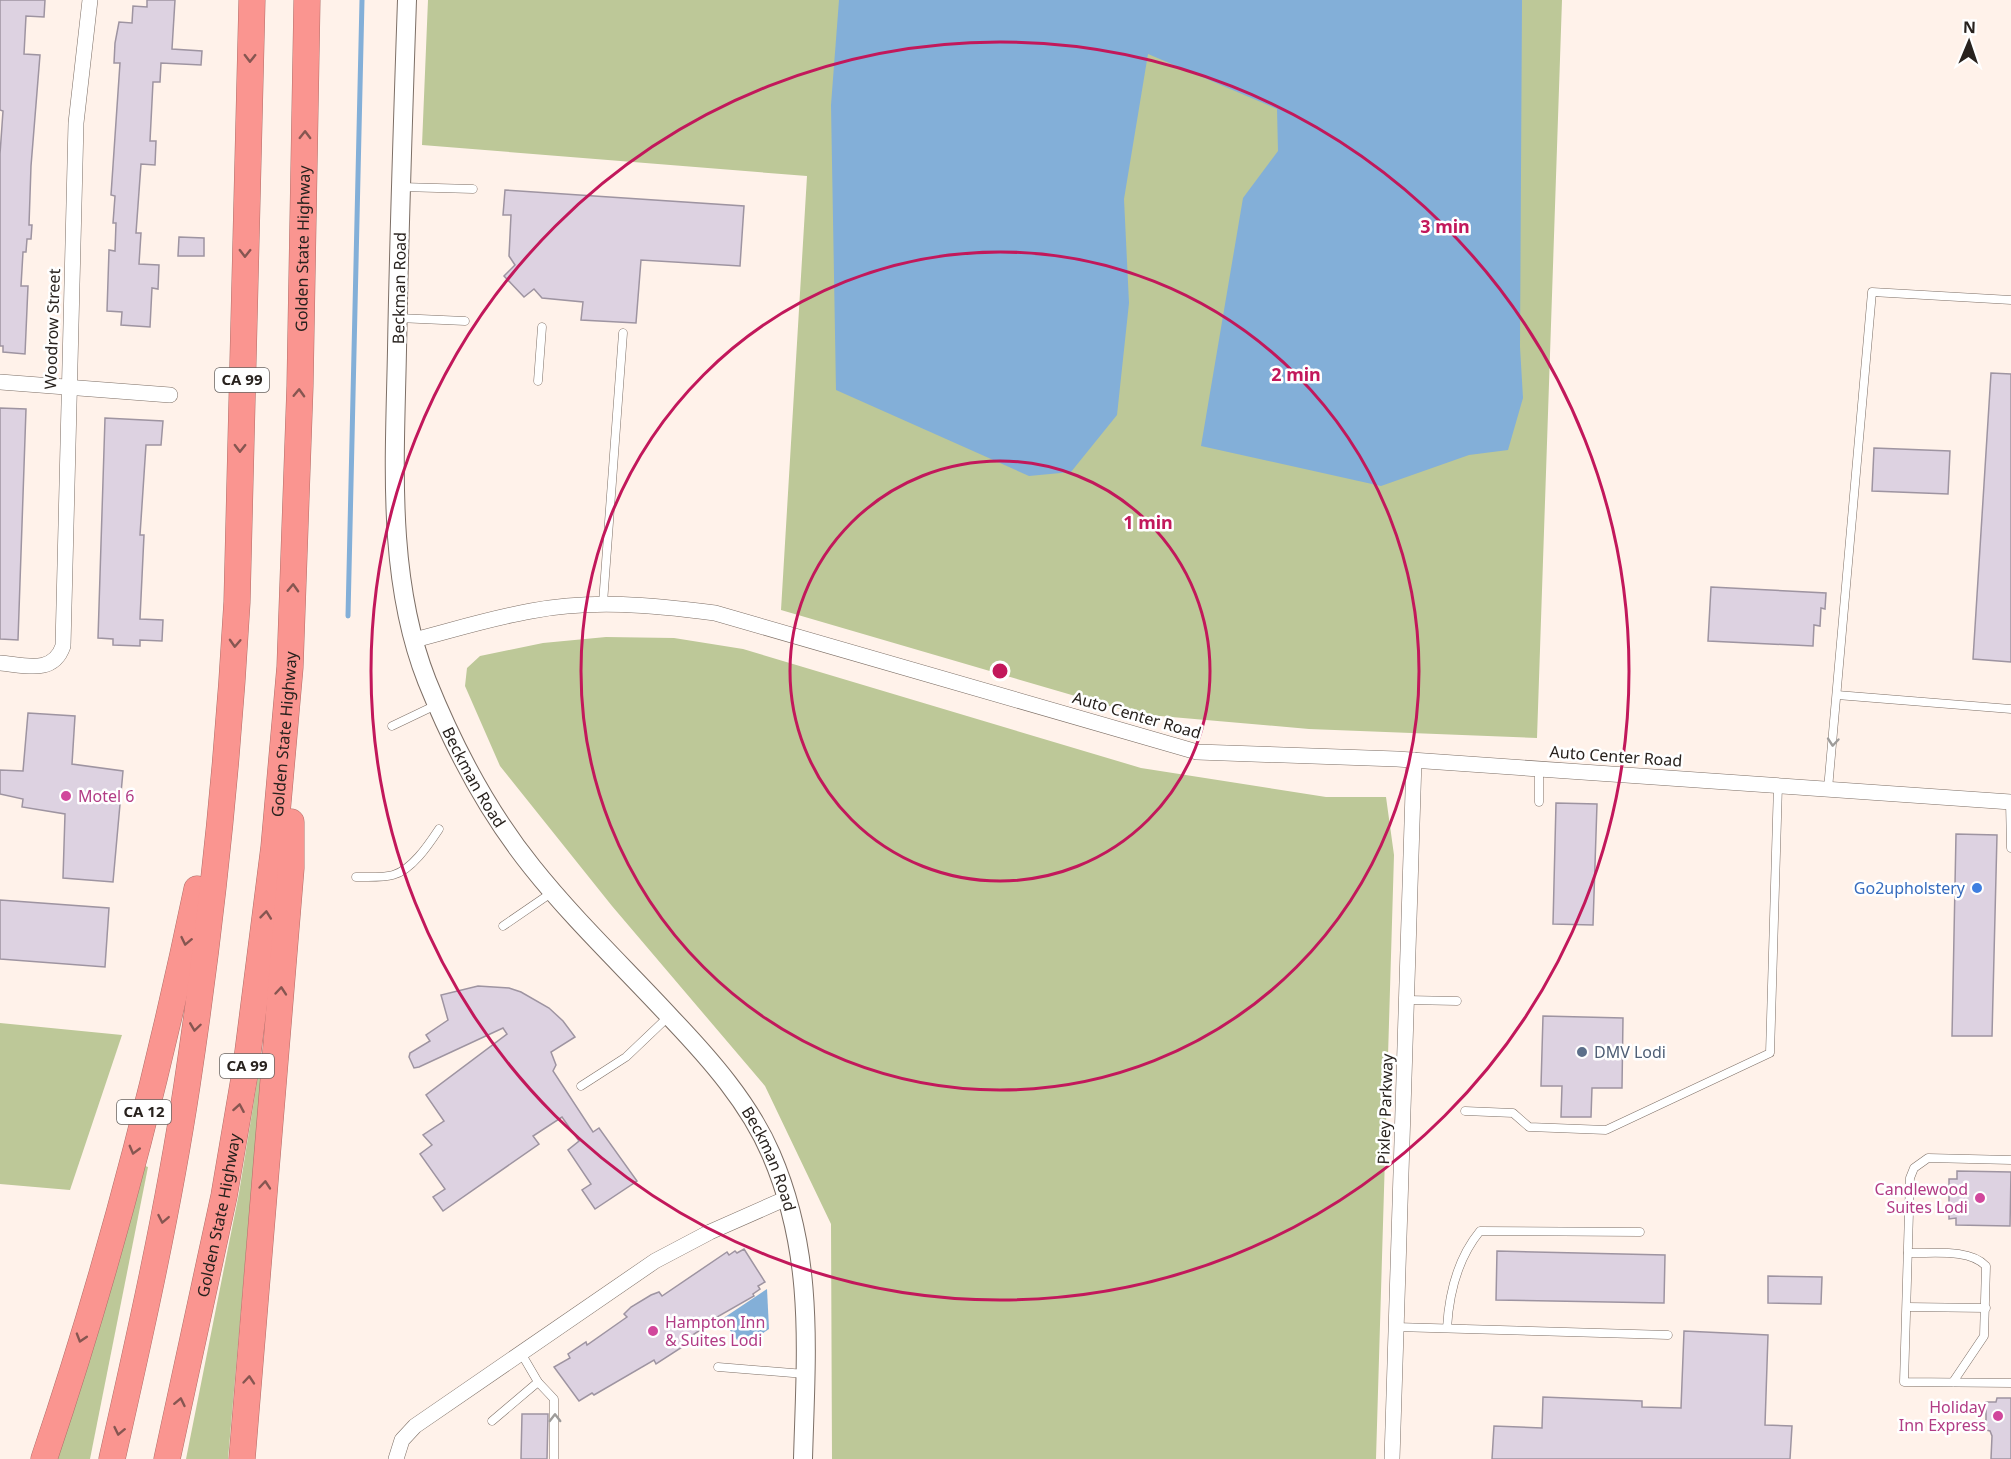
<svg xmlns="http://www.w3.org/2000/svg" width="2011" height="1459" font-family="'Noto Sans',sans-serif">
  <style>
    .green { fill: #bdc898 }
    .water { fill: #83afd8 }
    .lines { fill: none; stroke-linecap: round; stroke-linejoin: round }
    .stream { stroke: #83afd8; stroke-width: 5 }
    .building { fill: #ddd2e1; stroke: #9e94a1; stroke-width: 1.5 }
    .service-casing { stroke: #7d6f66; stroke-width: 9 }
    .minor-casing { stroke: #7d6f66; stroke-width: 16 }
    .tertiary-casing { stroke: #7d6f66; stroke-width: 20 }
    .motorway-casing { stroke: #b06d68; stroke-width: 27 }
    .service { stroke: #fff; stroke-width: 8 }
    .minor { stroke: #fff; stroke-width: 15 }
    .tertiary { stroke: #fff; stroke-width: 18 }
    .motorway { stroke: #fa9590; stroke-width: 26 }
    .oneway { stroke: #865651 }
    .oneway2 { stroke: #9e9c9a }
    .ring { fill: none; stroke: #c2185b; stroke-width: 3 }
    .hotel-dot { fill: #d1479c; stroke: #fff; stroke-width: 2 }
    .shop-dot { fill: #3f7fe0; stroke: #fff; stroke-width: 2 }
    .service-dot { fill: #5c6f8a; stroke: #fff; stroke-width: 2 }
    .labels { text-anchor: middle; stroke-width: 5; stroke-linejoin: round; paint-order: stroke }
    .shield { fill: #fff; stroke: #686462; stroke-width: 1.5 }
    .shield-label { font-size: 15px; font-weight: bold; fill: #28221e }
    .street-label { font-size: 16px; fill: #28221e; stroke: #fff }
    .hotel-label { font-size: 16px; fill: #b23c85; stroke: #fff; text-anchor: start }
    .shop-label { font-size: 16px; fill: #366cbe; stroke: #fff; text-anchor: end }
    .service-label { font-size: 16px; fill: #4e5e75; stroke: #fff; text-anchor: start }
    .centre { fill: #c2185b; stroke: #fff; stroke-width: 3 }
    .ring-label { font-size: 18px; text-anchor: middle; font-weight: bold; fill: #c2185b; stroke: #fff; stroke-width: 5; stroke-linejoin: round; paint-order: stroke }
  </style>
  <rect width="100%" height="100%" fill="#fff2ea"/>
  <!-- green -->
  <g class="green">
    <path d="M428,0H1562L1537,738L1309,729L1137,714L781,610L807,176L422,145Z"/>
    <path d="M606,637L674,638L743,649L1141,768L1326,797H1386L1394,855L1376,1459H832L831,1224L765,1086L612,906L500,766L465,686L467,668L480,656L543,643Z"/>
    <path d="M0,1023L122,1035L70,1190L0,1184Z"/>
    <path d="M259,1070H262L228,1459H186L239,1193Z"/>
    <path d="M136,1163L148,1167L90,1459H53Z"/>
  </g>
  <!-- water -->
  <g class="water">
    <path d="M839,0H1522L1520,347L1523,398L1508,450L1469,455L1381,486L1201,446L1243,198L1278,151L1277,109L1148,54L1124,199L1129,303L1117,415L1071,472L1029,476L836,390L831,105Z"/>
    <path d="M767,1289L769,1329L742,1347L722,1319Z"/>
  </g>
  <g class="lines">
    <!-- stream -->
    <path class="stream" d="M348,616L362,0"/>
  </g>
  <!-- building -->
  <g class="building">
    <path d="M0,0H45L44,17L26,16L24,54L40,55L31,166L29,225H32L31,239H27L26,252H23L21,286H28L25,354L3,352V346H0V154L3,111L0,110Z"/>
    <path d="M147,0H175L172,49L202,51L201,65L161,63L160,82H153L150,141H156L155,165L141,164L136,233H141L139,264L159,265L158,289L152,288L150,327L121,325L122,312L107,311L109,250L115,251L116,223H113L115,196L111,195L120,63H114L115,43L119,22L132,23L133,6L147,7Z"/>
    <path d="M505,190L744,206L740,266L641,260L636,323L581,320L583,302L542,298L534,289L524,297L504,276L515,265L509,256L511,215H503Z"/>
    <path d="M179,237L204,238V256H178Z"/>
    <path d="M1991,373L2011,374V662L1973,659Z"/>
    <path d="M0,408L26,409L18,640L0,639Z"/>
    <path d="M105,418L163,421L161,445H146L140,535H144L140,619L163,620L162,641L140,640V646L113,645V639L98,638Z"/>
    <path d="M1874,448L1950,451L1948,494L1872,491Z"/>
    <path d="M1711,587L1826,593L1825,609L1821,608L1820,626L1814,625L1813,646L1708,641Z"/>
    <path d="M28,713L75,716L72,764L123,771L113,882L63,878L65,814L22,807L23,799L0,794V770L23,771Z"/>
    <path d="M1556,803L1597,804L1593,925L1553,924Z"/>
    <path d="M1956,834L1997,835L1992,1036H1952Z"/>
    <path d="M0,900L109,908L105,967L0,959Z"/>
    <path d="M478,986L509,988L521,992L549,1008L563,1021L575,1037L551,1052L556,1065L553,1071L593,1132L599,1128L637,1181L595,1209L582,1190L591,1184L568,1150L579,1141L562,1117L533,1136L539,1144L443,1211L433,1197L445,1189L420,1154L432,1145L423,1135L444,1121L426,1095L507,1034L503,1028L419,1067L414,1068L409,1057L410,1053L430,1041L426,1035L448,1020L441,995Z"/>
    <path d="M1543,1016L1623,1018L1622,1088H1592L1591,1117H1561L1562,1086H1541Z"/>
    <path d="M1957,1171L2011,1172L2010,1226L1956,1225V1218L1949,1219V1179H1957Z"/>
    <path d="M744,1249L765,1282L758,1286L760,1289L753,1294L754,1296L710,1321L711,1323L688,1338L690,1342L656,1364L654,1360L594,1395L592,1393L579,1401L554,1367L570,1358L568,1354L586,1342L587,1345L627,1317L624,1314L631,1307L651,1295L659,1292L662,1296L727,1252L729,1255L735,1251L737,1253Z"/>
    <path d="M1497,1251L1665,1255L1664,1303L1496,1300Z"/>
    <path d="M1768,1276L1822,1277L1821,1304L1768,1303Z"/>
    <path d="M1684,1331L1768,1335L1765,1425L1792,1426L1790,1459H1492L1494,1426L1542,1428L1543,1397L1642,1401V1407L1681,1408Z"/>
    <path d="M1997,1398H2011V1459H1991L1992,1436L1990,1431L1986,1430V1402H1996Z"/>
    <path d="M522,1414H548L547,1459H521Z"/>
  </g>
  <g class="lines">
    <!-- service casing -->
    <g class="service-casing">
      <g id="service">
        <path d="M401,187L473,189"/>
        <path d="M398,318L465,321"/>
        <path d="M538,381L542,327"/>
        <path d="M603,603L623,333"/>
        <path d="M1837,695L2011,709"/>
        <path d="M392,726L436,705"/>
        <path d="M1828,789L1872,292L2011,300"/>
        <path d="M1539,802V769"/>
        <path d="M2010,802L2011,848"/>
        <path d="M356,877C367,877 382,878 393,875C412,870 429,844 439,829"/>
        <path d="M503,926L554,891"/>
        <path d="M1407,1000L1457,1001"/>
        <path d="M581,1086L626,1057L668,1017"/>
        <path d="M1465,1111L1513,1113L1529,1127L1606,1130L1770,1053L1778,785"/>
        <path d="M2011,1160L1928,1158L1914,1168L1910,1178L1904,1382L2011,1383"/>
        <path d="M1908,1253C1931,1254 1969,1248 1986,1266L1984,1336L1953,1382"/>
        <path d="M1907,1307L1986,1308"/>
        <path d="M1396,1327L1668,1335"/>
        <path d="M1447,1328C1449,1293 1457,1259 1480,1231L1640,1232"/>
        <path d="M521,1353L538,1382L554,1399V1459"/>
        <path d="M718,1367L805,1374"/>
        <path d="M492,1421L538,1382"/>
      </g>
    </g>
    <!-- minor casing -->
    <g class="minor-casing">
      <g id="minor">
        <path d="M0,382L170,395"/>
        <path d="M414,640C453,630 491,618 531,611C592,599 653,605 715,613L1197,752L1397,759L2011,802"/>
        <path d="M0,663C25,665 53,675 63,646L76,123L90,0"/>
        <path d="M396,1459L402,1440L415,1426L655,1261L710,1232L787,1198"/>
        <path d="M1392,1459L1414,760"/>
      </g>
    </g>
    <!-- tertiary casing -->
    <g class="tertiary-casing">
      <g id="tertiary">
        <path id="s1" d="M407,0C403,117 399,233 397,350C395,459 386,577 427,681C454,748 487,811 532,867C575,921 626,969 672,1019C710,1059 749,1103 771,1154C815,1256 806,1351 803,1459"/>
      </g>
    </g>
    <!-- motorway casing -->
    <g class="motorway-casing">
      <g id="motorway">
        <path d="M44,1459C107,1273 157,1081 197,889"/>
        <path d="M112,1459C140,1335 168,1211 187,1085C211,926 228,763 237,602L252,0"/>
        <path id="s2" d="M167,1459L224,1196L246,1067L274,847L290,667L300,386L307,0"/>
        <path d="M242,1459L291,868V822"/>
      </g>
    </g>
    <!-- service -->
    <use href="#service" class="service"/>
    <!-- minor -->
    <use href="#minor" class="minor"/>
    <!-- tertiary -->
    <use href="#tertiary" class="tertiary"/>
    <!-- motorway -->
    <use href="#motorway" class="motorway"/>
  </g>
  <!-- one-way arrows -->
  <defs><path id="oneway-chevron" d="M-2-3.5L2.5 0L-2 3.5" fill="none" stroke-width="1.6" stroke-linecap="round" stroke-linejoin="round" transform="scale(1.5)"/></defs>
  <g class="oneway">
    <use href="#oneway-chevron" transform="translate(250 58) rotate(91)"/>
    <use href="#oneway-chevron" transform="translate(305 135) rotate(-89)"/>
    <use href="#oneway-chevron" transform="translate(245 253) rotate(91)"/>
    <use href="#oneway-chevron" transform="translate(299 393) rotate(-88)"/>
    <use href="#oneway-chevron" transform="translate(240 448) rotate(91)"/>
    <use href="#oneway-chevron" transform="translate(293 588) rotate(-88)"/>
    <use href="#oneway-chevron" transform="translate(235 643) rotate(93)"/>
    <use href="#oneway-chevron" transform="translate(266 915) rotate(-84)"/>
    <use href="#oneway-chevron" transform="translate(186 941) rotate(102)"/>
    <use href="#oneway-chevron" transform="translate(281 991) rotate(-85)"/>
    <use href="#oneway-chevron" transform="translate(195 1027) rotate(98)"/>
    <use href="#oneway-chevron" transform="translate(239 1108) rotate(-80)"/>
    <use href="#oneway-chevron" transform="translate(134 1150) rotate(105)"/>
    <use href="#oneway-chevron" transform="translate(265 1185) rotate(-85)"/>
    <use href="#oneway-chevron" transform="translate(163 1219) rotate(101)"/>
    <use href="#oneway-chevron" transform="translate(81 1338) rotate(107)"/>
    <use href="#oneway-chevron" transform="translate(249 1380) rotate(-85)"/>
    <use href="#oneway-chevron" transform="translate(180 1402) rotate(-78)"/>
    <use href="#oneway-chevron" transform="translate(119 1431) rotate(102)"/>
  </g>
  <g class="oneway2">
    <use href="#oneway-chevron" transform="translate(1833 742) rotate(95)"/>
    <use href="#oneway-chevron" transform="translate(555 1418) rotate(-90)"/>
  </g>
  <!-- distance rings -->
  <g class="ring">
    <circle cx="1000" cy="671" r="210"/>
    <circle cx="1000" cy="671" r="419"/>
    <circle cx="1000" cy="671" r="629"/>
  </g>
  <!-- markers -->
  <g class="hotel-dot">
    <circle cx="66" cy="796" r="6"/>
    <circle cx="1980" cy="1198" r="6"/>
    <circle cx="653" cy="1331" r="6"/>
    <circle cx="1998" cy="1416" r="6"/>
  </g>
  <circle class="shop-dot" cx="1977" cy="888" r="6"/>
  <circle class="service-dot" cx="1582" cy="1052" r="6"/>
  <g class="labels">
    <!-- shield labels -->
    <g class="shield">
      <rect x="215" y="368" width="54" height="24" rx="4.5"/>
      <rect x="220" y="1054" width="54" height="24" rx="4.5"/>
      <rect x="117" y="1100" width="54" height="24" rx="4.5"/>
    </g>
    <g class="shield-label">
      <text x="242" y="385">CA 99</text>
      <text x="247" y="1071">CA 99</text>
      <text x="144" y="1117">CA 12</text>
    </g>
    <!-- street labels -->
    <g class="street-label">
      <text dy="6" stroke="none"><textPath href="#s2" startOffset="1221">Golden State Highway</textPath></text>
      <text transform="translate(399 288) rotate(-89)" y="6">Beckman Road</text>
      <text transform="translate(52 329) rotate(-88)" y="6">Woodrow Street</text>
      <text transform="translate(1137 715) rotate(16)" y="6">Auto Center Road</text>
      <text dy="6" stroke="none"><textPath href="#s2" startOffset="735">Golden State Highway</textPath></text>
      <text transform="translate(1616 756) rotate(4)" y="6">Auto Center Road</text>
      <text dy="6" stroke="none"><textPath href="#s1" startOffset="792">Beckman Road</textPath></text>
      <text transform="translate(1385 1109) rotate(-88)" y="6">Pixley Parkway</text>
      <text dy="6" stroke="none"><textPath href="#s1" startOffset="1278">Beckman Road</textPath></text>
      <text dy="6" stroke="none"><textPath href="#s2" startOffset="249">Golden State Highway</textPath></text>
    </g>
    <!-- hotel labels -->
    <g class="hotel-label">
      <text x="78" y="802">Motel 6</text>
      <text x="1968" y="1195" text-anchor="end">Candlewood<tspan x="1968" dy="18">Suites Lodi</tspan></text>
      <text x="665" y="1328">Hampton Inn<tspan x="665" dy="18">&amp; Suites Lodi</tspan></text>
      <text x="1986" y="1413" text-anchor="end">Holiday<tspan x="1986" dy="18">Inn Express</tspan></text>
    </g>
    <!-- shop labels -->
    <g class="shop-label">
      <text x="1965" y="894">Go2upholstery</text>
    </g>
    <!-- service labels -->
    <g class="service-label">
      <text x="1594" y="1058">DMV Lodi</text>
    </g>
  </g>
  <circle cx="1000" cy="671" r="9" class="centre"/>
  <g class="ring-label">
    <text x="1445" y="233">3 min</text>
    <text x="1296" y="381">2 min</text>
    <text x="1148" y="529">1 min</text>
  </g>
  <!-- north arrow -->
  <g transform="translate(1969 42) rotate(2)" stroke="#ffffff" stroke-width="4.5" paint-order="stroke">
  <path d="M0-4.5L10 22L0 15L-10 22Z" fill="#28221e"/>
  <text y="-9" font-size="16" font-weight="bold" text-anchor="middle" fill="#28221e">N</text>
  </g>
</svg>
